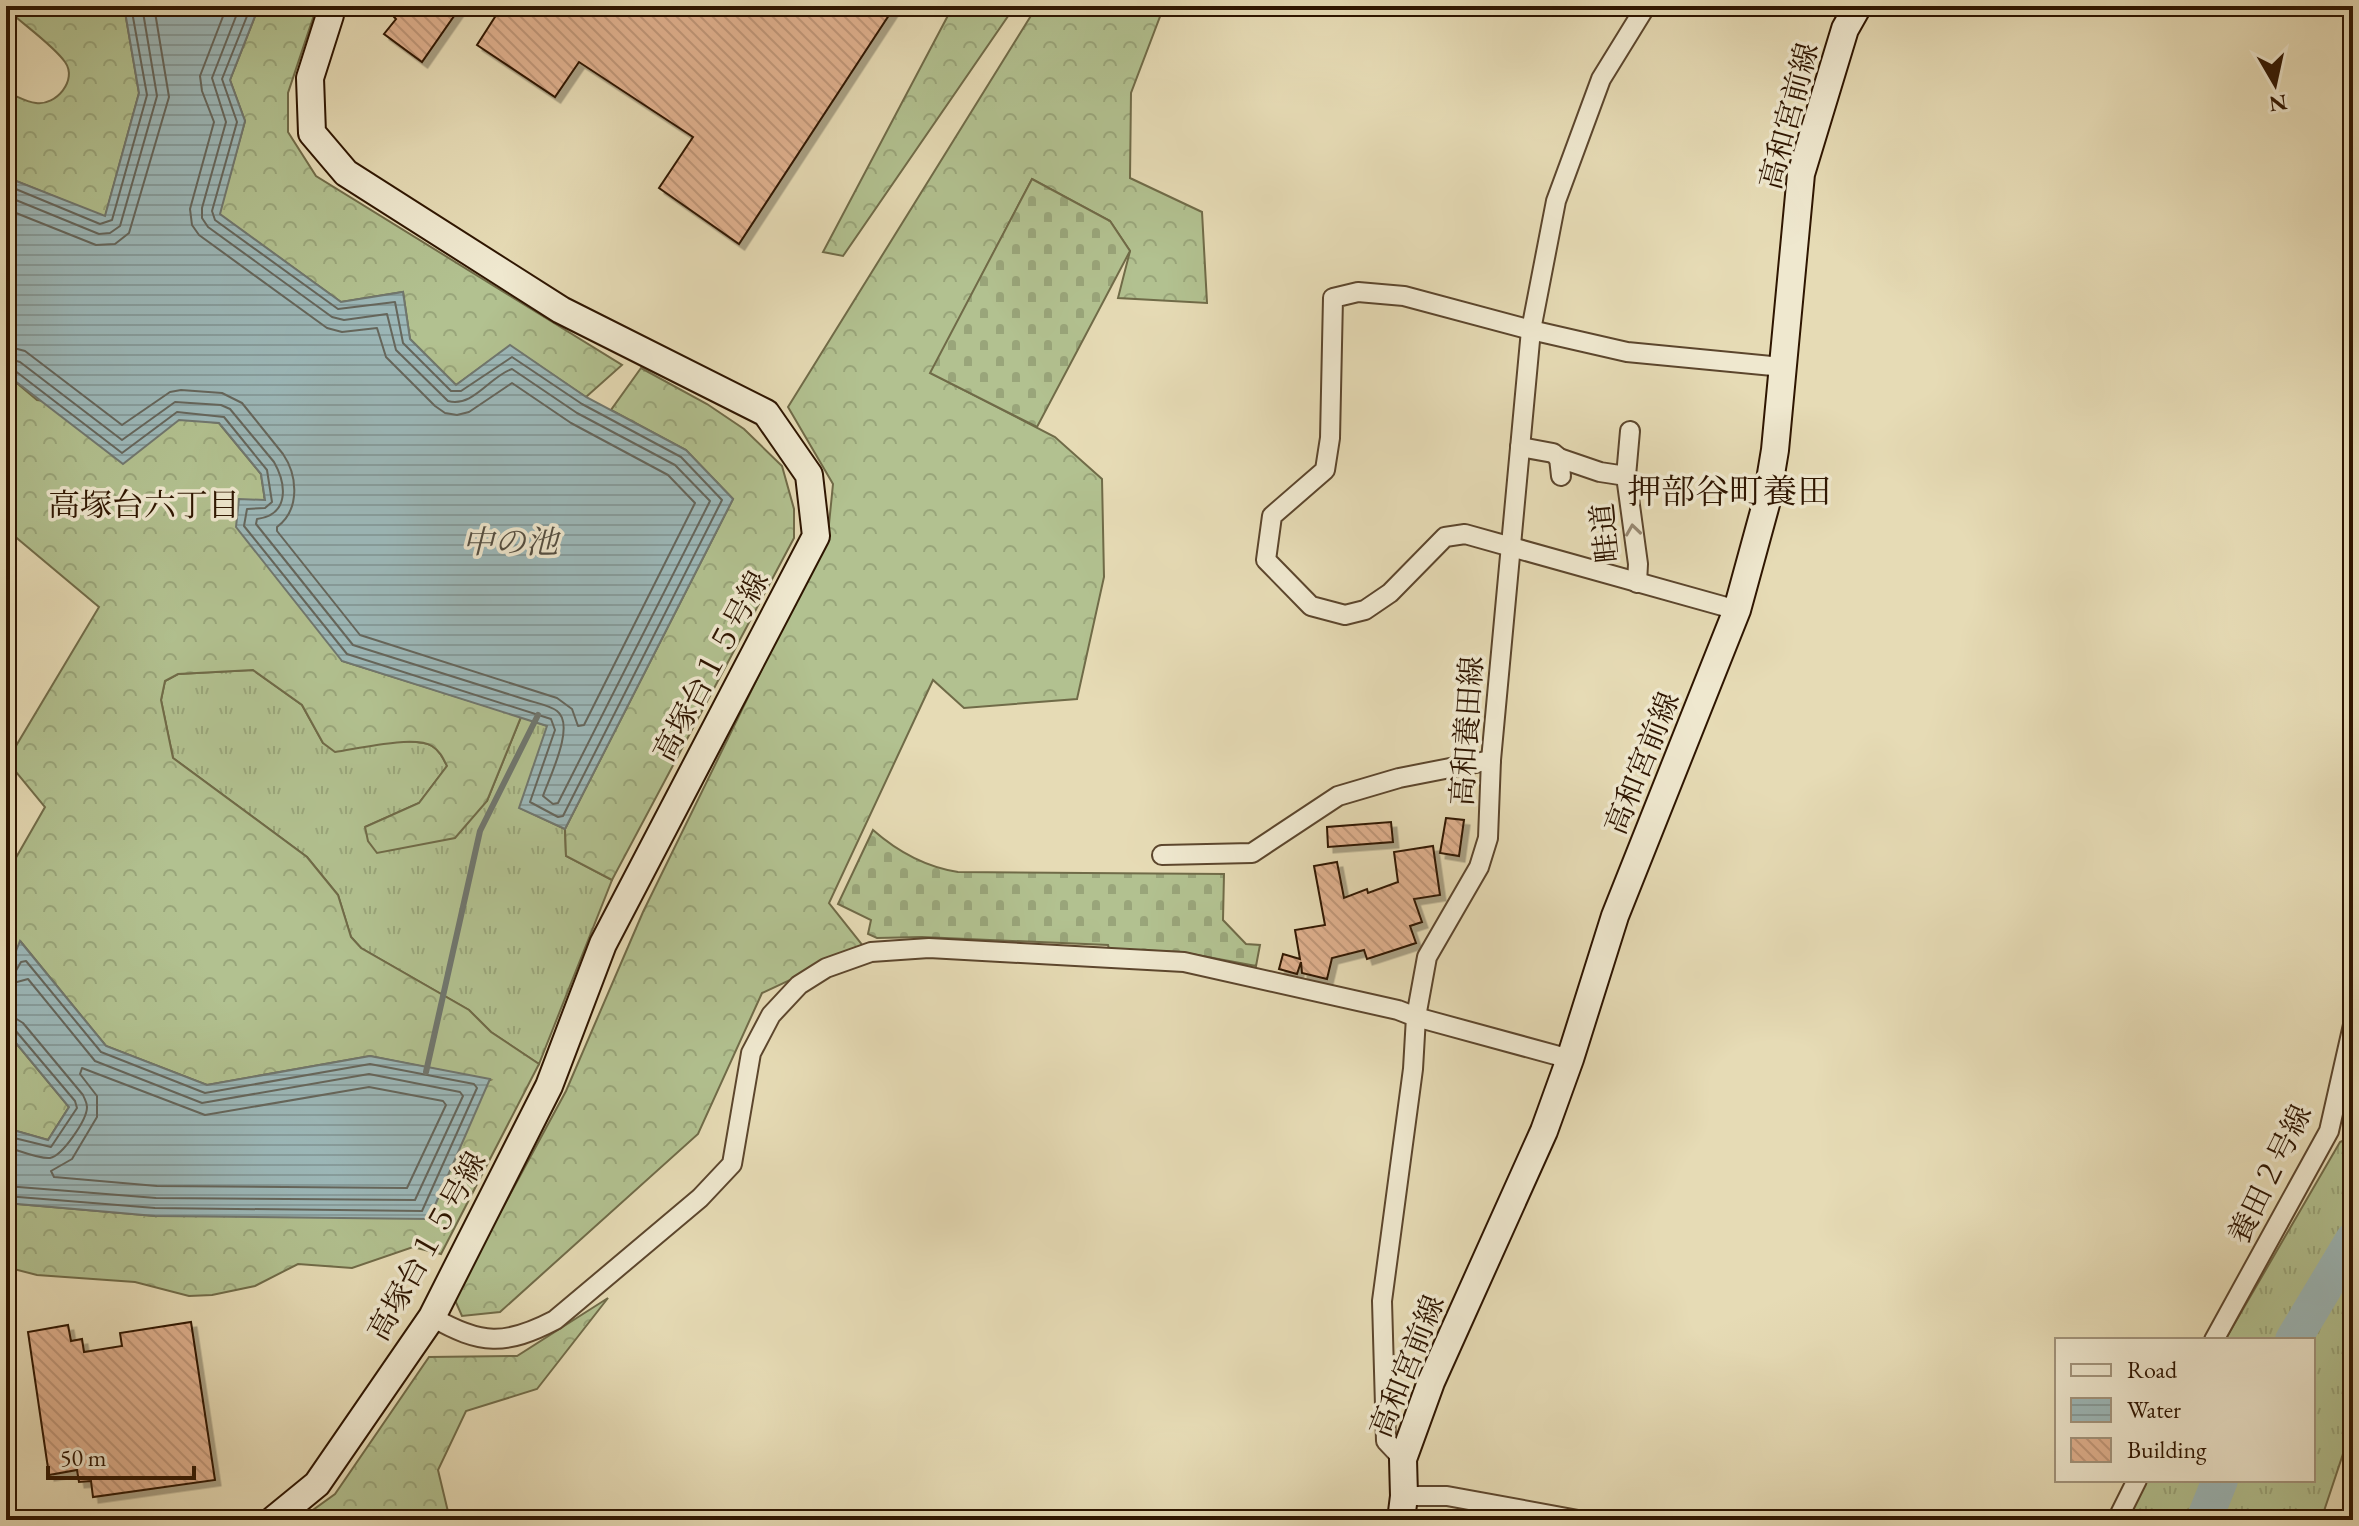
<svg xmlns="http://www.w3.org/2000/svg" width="2359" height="1526" font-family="'EB Garamond','Noto Serif JP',serif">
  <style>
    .grass { fill: url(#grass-tufts); stroke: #706b48; stroke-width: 2 }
    .forest { fill: url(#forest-crowns); stroke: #706b48; stroke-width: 2 }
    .cemetery { fill: url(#cemetery-stones); stroke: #706b48; stroke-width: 2 }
    .water { fill: url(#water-rules); stroke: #70776f; stroke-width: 2 }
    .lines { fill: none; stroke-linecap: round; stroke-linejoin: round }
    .shore { stroke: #65665c; stroke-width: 2 }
    .stream { stroke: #70776f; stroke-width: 6 }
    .river { stroke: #9cb8b9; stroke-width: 36 }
    .building { fill: url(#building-back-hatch); stroke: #2e1500; stroke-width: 2; filter: url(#shadow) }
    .street-casing { stroke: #5c462d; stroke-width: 22 }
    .secondary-casing { stroke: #2e1500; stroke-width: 30 }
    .street { stroke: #efe8cf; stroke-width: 18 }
    .secondary { stroke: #efe8cf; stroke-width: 26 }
    .oneway { stroke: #988972 }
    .labels { text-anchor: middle; stroke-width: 7; stroke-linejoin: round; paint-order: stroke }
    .street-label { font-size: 30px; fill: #2e1500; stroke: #efe8cf }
    .neighbourhood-label { font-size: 32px; fill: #2e1500; stroke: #efe8cf }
    .water-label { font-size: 32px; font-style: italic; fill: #544e41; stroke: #efe8cf }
    .quarter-label { font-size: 34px; fill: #2e1500; stroke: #efe8cf }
  </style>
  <defs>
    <pattern id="grass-tufts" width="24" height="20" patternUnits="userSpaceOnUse" patternTransform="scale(2)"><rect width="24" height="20" fill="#b2c190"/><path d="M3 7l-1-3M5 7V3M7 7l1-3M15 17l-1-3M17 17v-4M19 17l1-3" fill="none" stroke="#99a57a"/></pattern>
    <pattern id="forest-crowns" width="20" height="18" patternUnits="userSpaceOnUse" patternTransform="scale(2)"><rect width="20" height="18" fill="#b2c190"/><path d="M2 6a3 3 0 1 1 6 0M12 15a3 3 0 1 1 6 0" fill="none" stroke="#99a57a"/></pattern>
    <pattern id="cemetery-stones" width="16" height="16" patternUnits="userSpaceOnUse" patternTransform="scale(2)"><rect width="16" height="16" fill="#b2c190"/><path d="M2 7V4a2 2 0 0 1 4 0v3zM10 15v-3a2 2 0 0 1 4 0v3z" fill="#99a57a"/></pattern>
    <pattern id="water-rules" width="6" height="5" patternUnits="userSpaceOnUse" patternTransform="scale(2)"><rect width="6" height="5" fill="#9cb8b9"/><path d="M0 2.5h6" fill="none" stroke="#879d9d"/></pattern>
    <pattern id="building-back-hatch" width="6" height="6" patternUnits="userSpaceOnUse" patternTransform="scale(2)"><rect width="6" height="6" fill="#e1b290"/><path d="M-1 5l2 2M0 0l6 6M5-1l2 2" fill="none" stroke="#c1987a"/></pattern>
    <filter id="shadow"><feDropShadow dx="5.5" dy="5.5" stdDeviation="0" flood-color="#0004"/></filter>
  </defs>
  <rect width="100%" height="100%" fill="#e6dbb5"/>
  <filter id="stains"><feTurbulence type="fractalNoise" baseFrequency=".0025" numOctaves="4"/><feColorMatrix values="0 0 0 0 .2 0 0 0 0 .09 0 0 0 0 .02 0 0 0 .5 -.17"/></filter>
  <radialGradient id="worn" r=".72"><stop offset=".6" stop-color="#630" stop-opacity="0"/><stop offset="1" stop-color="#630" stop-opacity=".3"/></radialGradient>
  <!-- grass -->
  <g class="grass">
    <path d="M253,670L302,705L323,743C344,743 418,737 432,746C440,751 443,758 447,766L419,803L365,827L487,801L521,717L548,726L520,808L565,829L566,856L612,880L539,1064L491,1032L469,1010L361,948L351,937L338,895L307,857L173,758L161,700L165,681L178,674Z"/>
    <path d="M2353,1136V1435L2344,1451L2321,1520H2127L2134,1495L2143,1480H2313V1340H2225L2340,1142Z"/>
  </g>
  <!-- forest -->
  <g class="forest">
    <path d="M8,6H124L139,93L105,217L6,177V92C15,95 26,102 36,103C56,106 78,80 65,62C54,46 24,25 9,11Z"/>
    <path d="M259,6H317L288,93V132L316,176L622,365L586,397L510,346L456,385L410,339L403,292L341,302L219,214L245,121L230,80Z"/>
    <path d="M953,6H1015L843,256L823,252Z"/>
    <path d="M1037,6H1164L1131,93L1130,178L1202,212L1207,303L1118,298L1130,251L1110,221L1032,179L931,373L1055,437L1102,479L1104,577L1077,699L964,708L933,680L829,903L863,946L762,993L698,1134L500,1312L462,1316L454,1298L566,1091L643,912L828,534L833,484L788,407Z"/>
    <path d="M641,368L707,404L744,429L782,466L794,509V538L612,880L566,856L565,829L733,499L686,450L611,410Z"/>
    <path d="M6,374L37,400L219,423L261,474L265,501L342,661L521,717L487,801L455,838L377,853L368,841L365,827L419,803L447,766C443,758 440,751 432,746C414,735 357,749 335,752L323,743L302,705L253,670L178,674L165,681L161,700L173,758L307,857L338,895L351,937L361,948L469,1010L491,1032L539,1064L441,1254L413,1247L352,1268L298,1264L255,1286L212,1295L189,1296L135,1282L37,1275L6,1267V1203L155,1216L490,1080L370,1056L207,1085L106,1046L21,942L6,976V875L45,807L7,761L99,607L6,529Z"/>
    <path d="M6,1031L69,1107L48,1140L6,1128Z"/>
    <path d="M608,1298L537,1389L466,1411L438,1470L450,1520H299L335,1494L429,1357L517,1356Z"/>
  </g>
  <!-- cemetery -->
  <g class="cemetery">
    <path d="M1032,179L1110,221L1130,251L1037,427L930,373Z"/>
    <path d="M873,830C898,852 926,867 958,872L1224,874L1223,920L1246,944L1260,945L1256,966L1181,952L1109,949L1108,945L922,937L877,938L868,934L871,920L838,904Z"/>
  </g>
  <!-- water -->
  <g class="water">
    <path d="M124,6H259L230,80L245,121L220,214L341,302L403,292L410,339L456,385L510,345L586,397L686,450L733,499L565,829L519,808L547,726L342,661L236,527L239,499L265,500L261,474L219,423L179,420L123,464L6,374V177L105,216L139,93Z"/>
    <path d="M20,941L106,1046L207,1085L370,1056L490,1079L429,1219L155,1216L6,1203V1128L48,1140L69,1107L6,1031V976Z"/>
  </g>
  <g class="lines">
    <!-- shore -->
    <g class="shore">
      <path d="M6,185L100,224L112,220L147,95L131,6"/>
      <path d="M6,196L99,234L110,233L120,226L157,96L142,6"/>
      <path d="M6,209L96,245L115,244L129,233L169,97L154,6"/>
      <path d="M6,346L25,351L122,425L170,392L181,390L222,393L242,403L283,454C298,476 300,510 277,527V531L360,635L557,698L572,709L578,726L584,725L695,503L668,475L571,423L512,383L469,412L457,415L445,413L435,406L386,357L377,328L342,332L327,328L199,235L192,225L190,209L214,122L202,91L200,76L227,6"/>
      <path d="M6,358L20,362L122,440L175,402L221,405L230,409L274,462C287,485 289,515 257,519L256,524L353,645L527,700C536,703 549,705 557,711C576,725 549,778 543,796L553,804L558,803L710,501L675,465L577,413L512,369C490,376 473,408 448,401L396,350L387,314L344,320L332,317L208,227L202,218V208L226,122L212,78L240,6"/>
      <path d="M6,368L14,370L122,453L177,412L224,417L267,470L272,502L265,508L247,509L244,526L347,654L551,719L555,730L530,802L558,817L563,816L722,500L681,457L582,404L512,357L461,391H451L403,343L395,302L338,309L215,220L212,211L237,122L222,79L251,6"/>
      <path d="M6,975L14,974L21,962L26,961L101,1052L205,1093L370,1064L474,1084L477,1088L422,1211L155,1208L6,1196"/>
      <path d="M6,985L28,979L95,1061L202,1103L369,1074L460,1092L463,1096L415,1200L156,1198L6,1186"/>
      <path d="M6,1017L15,1018L23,1023L83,1095C85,1100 87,1102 87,1107C87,1120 62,1156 50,1158C37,1159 19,1150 6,1147"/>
      <path d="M6,1027L15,1030L75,1101L77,1108L51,1147L6,1136"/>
      <path d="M82,1068L205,1115L369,1087L443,1101L446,1105L407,1188L157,1186L54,1177L51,1171L72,1159L97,1117V1096L80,1074Z"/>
    </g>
    <!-- stream -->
    <path class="stream" d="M426,1072L480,831L538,715"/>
    <!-- river -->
    <g class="river">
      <path d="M2293,1340L2353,1240"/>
      <path d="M2204,1520L2220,1480"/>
    </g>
  </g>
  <!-- building -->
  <g class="building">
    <path d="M384,6H461L422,62L384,34L396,19Z"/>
    <path d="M502,6H895L739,244L659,188L693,137L579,62L555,97L477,45Z"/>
    <path d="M1446,818L1464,820L1459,856L1440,853Z"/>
    <path d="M1391,822L1393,842L1328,847L1327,827Z"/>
    <path d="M1433,846L1440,895L1414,899L1422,922L1410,926L1416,943L1367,959L1364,950L1332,958L1327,979L1302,973L1301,962L1297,974L1279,969L1283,954L1300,959L1295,930L1325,925L1314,866L1337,862L1344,898L1367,889L1368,893L1398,882L1394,852Z"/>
    <path d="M191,1322L215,1480L93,1497L91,1481L79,1482L77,1470L49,1475L28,1332L68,1325L71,1341L82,1339L84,1352L122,1346L120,1333Z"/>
  </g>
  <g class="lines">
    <!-- street casing -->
    <g class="street-casing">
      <g id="street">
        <path d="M1520,447L1553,453L1559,458"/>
        <path d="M1561,476L1559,458L1600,472L1626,476L1630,431"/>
        <path d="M1626,476L1638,564L1637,583"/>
        <path d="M1737,610L1465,534L1445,537L1390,593L1365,610L1345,615L1311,606L1266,560L1272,516L1325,470L1330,438L1333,298L1358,292L1404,296L1531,330L1627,352L1783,367"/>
        <path d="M1162,855L1252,853L1338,796L1399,778L1491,760"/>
        <path d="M432,1317C481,1345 505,1346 555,1320L700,1198L732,1164L751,1053L771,1015L799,985L826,968L871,952L929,948L1184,962L1398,1010L1416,1017L1570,1059"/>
        <path d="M2214,1340L2329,1131L2353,1025"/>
        <path d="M1403,1459L1386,1441L1382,1301L1413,1069L1416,1017L1427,957L1479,867L1488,838L1491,760L1531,330L1556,201L1601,79L1646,6"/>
        <path d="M1404,1496H1447L1578,1520"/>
        <path d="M2117,1520L2137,1480"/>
      </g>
    </g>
    <!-- secondary casing -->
    <g class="secondary-casing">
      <g id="secondary">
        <path d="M273,1520L317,1484L432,1317L549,1086L603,944L816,536L809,475L766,413L561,310L346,173L312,133L310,78L330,15V6"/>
        <path d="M1401,1520L1404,1496L1403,1459L1431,1382L1544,1131L1570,1059L1615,916L1737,610L1766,504L1775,450L1801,174L1845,29L1858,6"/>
      </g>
    </g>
    <!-- street -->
    <use href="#street" class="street"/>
    <!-- secondary -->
    <use href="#secondary" class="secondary"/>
  </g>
  <!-- one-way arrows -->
  <defs><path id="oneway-chevron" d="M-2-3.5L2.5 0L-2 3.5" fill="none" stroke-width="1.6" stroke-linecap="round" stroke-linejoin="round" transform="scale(2)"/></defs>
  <use class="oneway" href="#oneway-chevron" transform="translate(1633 530) rotate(-98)"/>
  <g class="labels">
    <!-- street labels -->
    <g class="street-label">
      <text transform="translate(1789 116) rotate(-75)" y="10">高和宮前線</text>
      <text transform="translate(1605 533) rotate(-96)" y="10">畦道</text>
      <text transform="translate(711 666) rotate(-62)" y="10">高塚台１５号線</text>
      <text transform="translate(1467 731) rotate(-86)" y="10">高和養田線</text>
      <text transform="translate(1642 763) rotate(-68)" y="10">高和宮前線</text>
      <text transform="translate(2270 1174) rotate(-64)" y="10">養田２号線</text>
      <text transform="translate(427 1246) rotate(-61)" y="10">高塚台１５号線</text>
      <text transform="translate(1407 1366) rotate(-68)" y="10">高和宮前線</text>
    </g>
    <!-- neighbourhood labels -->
    <g class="neighbourhood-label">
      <text x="144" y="516">高塚台六丁目</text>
    </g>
    <!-- water labels -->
    <g class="water-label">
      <text x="510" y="553">中の池</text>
    </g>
    <!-- quarter labels -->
    <g class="quarter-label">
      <text x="1729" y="503">押部谷町養田</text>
    </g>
  </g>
  <!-- margin -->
  <rect width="2359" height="1526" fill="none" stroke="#e6dbb5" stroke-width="32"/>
  <rect x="8" y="8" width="2343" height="1510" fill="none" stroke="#2e1500" stroke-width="4"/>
  <rect x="16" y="16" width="2327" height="1494" fill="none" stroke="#2e1500" stroke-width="2"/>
  <!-- legend -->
  <rect x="2055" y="1338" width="260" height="144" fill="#efe8cf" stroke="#a2947c" stroke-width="2"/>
  <rect x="2071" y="1364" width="40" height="12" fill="#efe8cf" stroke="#a2947c" stroke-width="2"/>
  <text x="2127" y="1378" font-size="24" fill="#2e1500">Road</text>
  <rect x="2071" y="1398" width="40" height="24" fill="url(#water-rules)" stroke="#a2947c" stroke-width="2"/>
  <text x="2127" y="1418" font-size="24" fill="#2e1500">Water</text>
  <rect x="2071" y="1438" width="40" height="24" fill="url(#building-back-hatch)" stroke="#a2947c" stroke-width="2"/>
  <text x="2127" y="1458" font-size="24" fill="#2e1500">Building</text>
  <!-- north arrow -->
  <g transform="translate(2275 84) rotate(171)" stroke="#efe8cf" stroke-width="6" paint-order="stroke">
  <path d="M0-6L14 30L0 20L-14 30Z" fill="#2e1500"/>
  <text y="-12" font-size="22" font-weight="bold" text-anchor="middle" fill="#2e1500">N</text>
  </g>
  <!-- scale -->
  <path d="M48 1466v12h146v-12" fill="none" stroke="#2e1500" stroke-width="4"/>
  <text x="60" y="1466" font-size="24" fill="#2e1500" stroke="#efe8cf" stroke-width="6" paint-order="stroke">50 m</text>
  <rect width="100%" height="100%" filter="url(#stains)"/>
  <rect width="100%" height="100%" fill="url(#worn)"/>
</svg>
